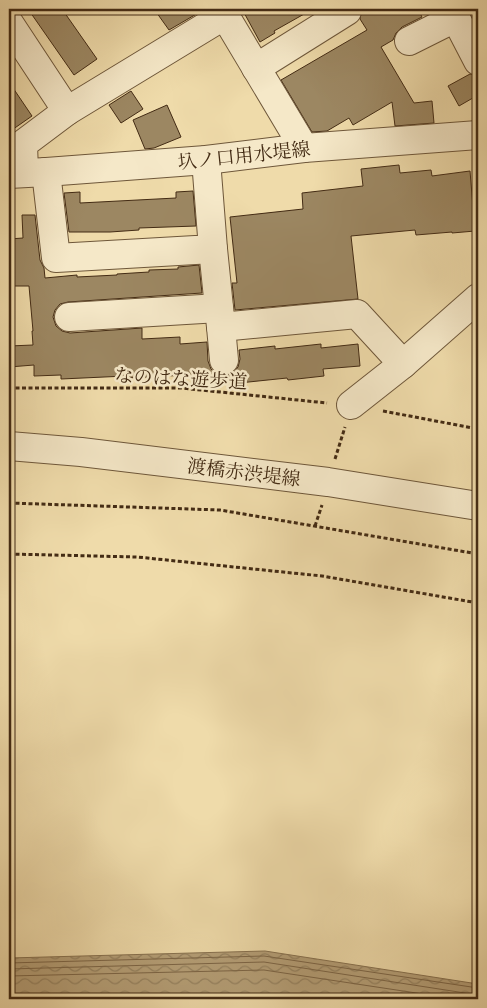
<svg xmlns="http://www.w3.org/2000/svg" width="487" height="1008" font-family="'Sorts Mill Goudy','Noto Serif JP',serif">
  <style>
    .water { fill: url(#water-waves); stroke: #87714f }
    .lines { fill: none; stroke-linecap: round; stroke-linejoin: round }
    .shore { stroke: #7c6546; stroke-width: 1 }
    .building { fill: #9c8762; stroke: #432b14 }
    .minor-casing { stroke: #6e573a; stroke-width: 30 }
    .path { stroke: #432b14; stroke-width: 3; stroke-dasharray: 4 2.5; stroke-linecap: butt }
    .minor { stroke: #f5e8c8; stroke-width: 28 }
    .labels { text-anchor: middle; stroke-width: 5; stroke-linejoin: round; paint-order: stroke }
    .street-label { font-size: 19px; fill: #432b14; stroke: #f5e8c8 }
  </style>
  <defs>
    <pattern id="water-waves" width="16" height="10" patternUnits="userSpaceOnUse" patternTransform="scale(1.25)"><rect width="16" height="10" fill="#b59f77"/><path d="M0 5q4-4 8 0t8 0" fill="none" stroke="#958260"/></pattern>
  </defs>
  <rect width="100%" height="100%" fill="#efdbaa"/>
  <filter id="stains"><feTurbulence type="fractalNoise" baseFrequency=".004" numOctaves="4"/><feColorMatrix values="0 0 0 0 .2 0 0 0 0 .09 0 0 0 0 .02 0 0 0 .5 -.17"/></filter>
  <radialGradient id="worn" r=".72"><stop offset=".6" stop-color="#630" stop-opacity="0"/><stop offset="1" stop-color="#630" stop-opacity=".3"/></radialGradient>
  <!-- water -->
  <path class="water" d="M265,951L478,984V999H9V958Z"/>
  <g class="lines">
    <!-- shore -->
    <g class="shore">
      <path d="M9,963L264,956L478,988"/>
      <path d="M9,969L264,962L478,995"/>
      <path d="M9,976L264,970L456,999"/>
    </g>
  </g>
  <!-- building -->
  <g class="building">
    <path d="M28,9H62L97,59L74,75Z"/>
    <path d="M154,9H205L169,30Z"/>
    <path d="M242,9H313L274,31L275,33L260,42Z"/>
    <path d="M362,9H418L422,17L402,27L396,33L393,40L381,47L414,103L432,101L434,123L395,126L392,102L353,125L349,118L327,131L312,132L281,80L367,30L360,19Z"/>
    <path d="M470,74L478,76V95L459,106L448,86Z"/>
    <path d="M9,82L32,116L9,132Z"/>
    <path d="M131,91L143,109L121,123L109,105Z"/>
    <path d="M167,105L181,137L154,148L145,149L133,120Z"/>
    <path d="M399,165L400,173L431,170L432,176L470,171L475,231L452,233V232L416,235L415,230L351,236L358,299L235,310L232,283H237L230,217L303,209L302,193L363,186L361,169Z"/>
    <path d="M193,191L196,226L139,228V230L110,232H69L64,193L80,192V203L176,198V192Z"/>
    <path d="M22,215H35L40,260L44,268L45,278L77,275V277L117,275V274L149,272V270L178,269V267L199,265L202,293L68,302L60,304L55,310L53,317L56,326L62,331L70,333L142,328V339L180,337V344L207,342L208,361L211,369L217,374L225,376L233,373L238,367L240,359L239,350L275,346V349L321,344V348L358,344L360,366L323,369L324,376L288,380L287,378L239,383L238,377L189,379L188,375L126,378V376L61,379V375L34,376V365L9,367V346L33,345L32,331H33L29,286H9V239L23,238Z"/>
  </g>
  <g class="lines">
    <!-- minor casing -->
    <g class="minor-casing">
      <g id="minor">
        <path d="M221,9L304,148"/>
        <path d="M451,9L478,61"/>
        <path d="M9,23L67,111"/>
        <path d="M409,41L455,18"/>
        <path d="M256,68L347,11"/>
        <path d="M24,172L23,144L67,111L225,15"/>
        <path d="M46,172L56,258L213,249L206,160"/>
        <path d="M9,174L46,172L206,160L304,148L478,135"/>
        <path d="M213,249L221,327L357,314L403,364L478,298"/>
        <path d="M69,317L219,308"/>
        <path d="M221,327L224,360"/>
        <path d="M351,405L403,364"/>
        <path d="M9,446L81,452L328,482L478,506"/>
      </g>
    </g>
    <!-- path -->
    <g class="path">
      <path d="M9,388H181L327,403"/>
      <path d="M383,411L478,429"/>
      <path d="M335,459L345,427"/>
      <path d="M9,503L220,510L478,554"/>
      <path d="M315,526L322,505"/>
      <path d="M9,554L137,557L322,576L478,603"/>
    </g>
    <!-- minor -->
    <use href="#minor" class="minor"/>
  </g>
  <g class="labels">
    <!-- street labels -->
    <g class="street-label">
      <text transform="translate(244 155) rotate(-6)" y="7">圦ノ口用水堤線</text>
      <text transform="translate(181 378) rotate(3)" y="7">なのはな遊歩道</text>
      <text transform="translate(244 472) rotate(7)" y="7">渡橋赤渋堤線</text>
    </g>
  </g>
  <!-- margin -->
  <rect width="487" height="1008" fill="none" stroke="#efdbaa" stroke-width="30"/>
  <rect x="10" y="10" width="467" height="988" fill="none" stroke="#432b14" stroke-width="2.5"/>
  <rect x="15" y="15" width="457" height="978" fill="none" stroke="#432b14"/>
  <rect width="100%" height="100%" filter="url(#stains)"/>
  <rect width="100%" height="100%" fill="url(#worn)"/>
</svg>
